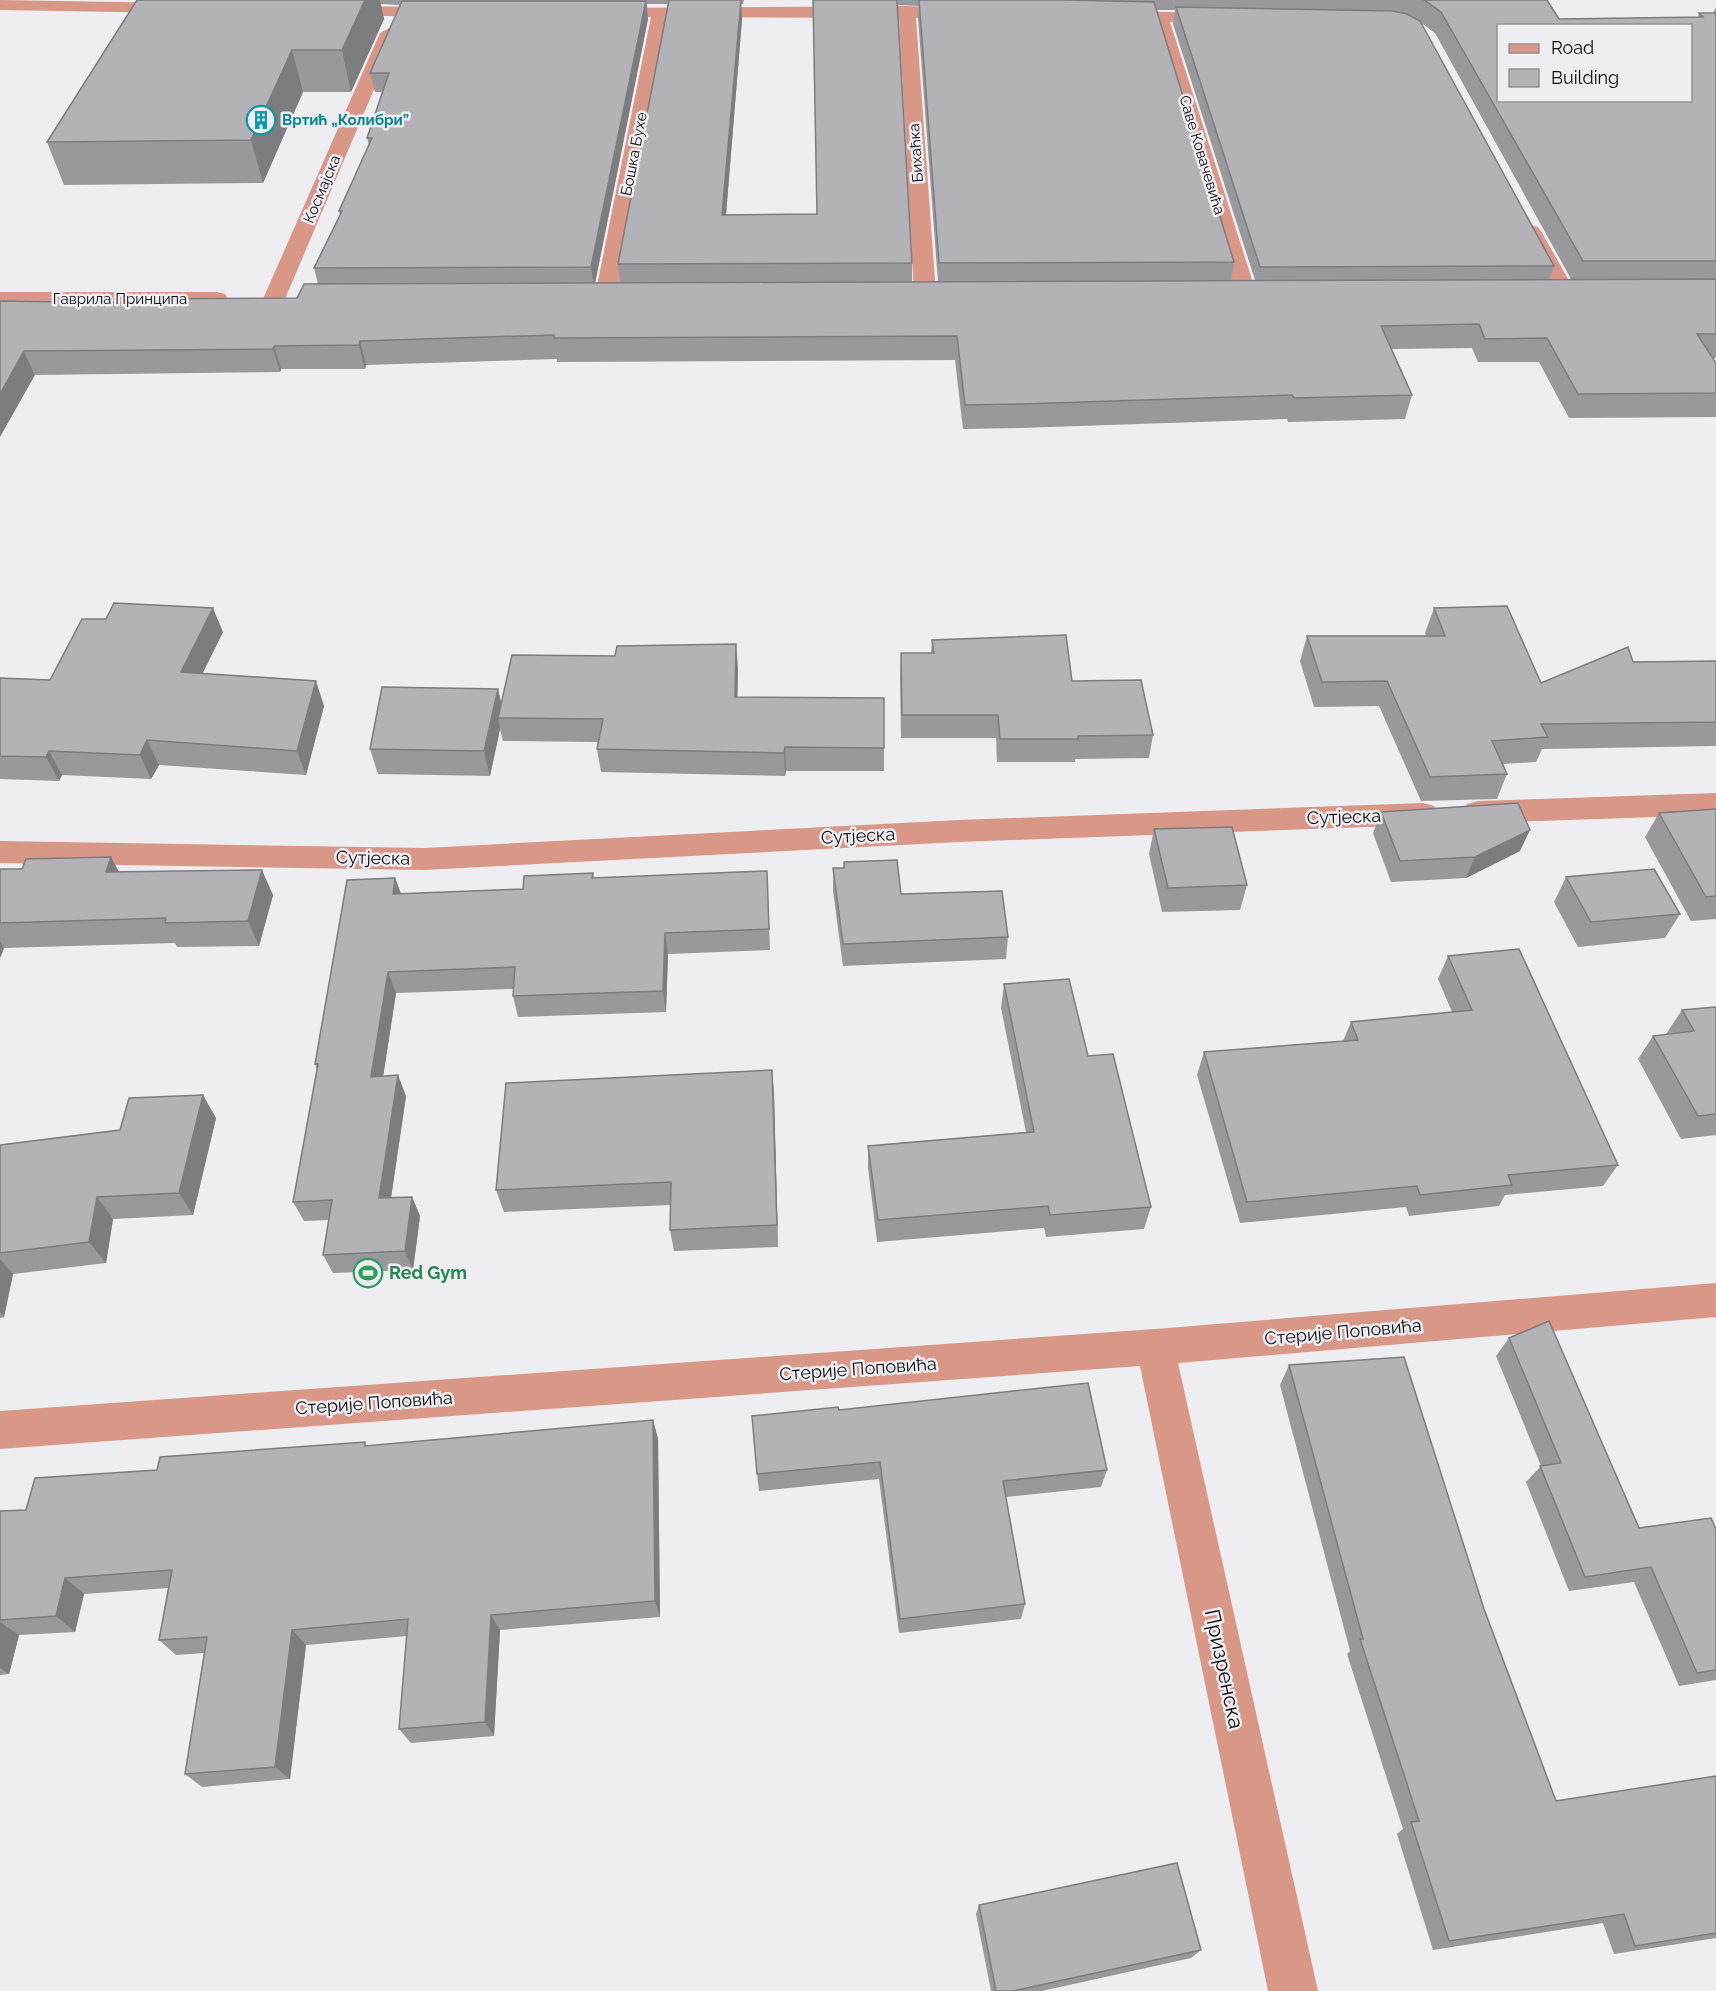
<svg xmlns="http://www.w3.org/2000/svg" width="1716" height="1991" font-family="Raleway,sans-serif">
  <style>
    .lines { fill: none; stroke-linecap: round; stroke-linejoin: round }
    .minor { fill: #d99788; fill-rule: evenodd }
    .wall { fill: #99999d; fill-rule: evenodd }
    .shaded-wall { fill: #7d7d80 }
    .building { fill: #b2b2b7; stroke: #7d7d80; stroke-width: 1.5; fill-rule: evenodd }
    .labels { text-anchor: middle; stroke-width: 5; stroke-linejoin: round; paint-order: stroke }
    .far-culture-label { font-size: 15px; font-weight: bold; fill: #0d838f; stroke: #ededf2; text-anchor: start }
    .far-street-label { font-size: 15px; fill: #0c0c0e; stroke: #ededf2 }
    .street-label { font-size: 18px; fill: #0c0c0e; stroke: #ededf2 }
    .leisure-label { font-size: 18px; font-weight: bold; fill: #27864d; stroke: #ededf2; text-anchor: start }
    .near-street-label { font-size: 21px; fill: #0c0c0e; stroke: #ededf2 }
  </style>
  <rect width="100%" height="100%" fill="#ededf2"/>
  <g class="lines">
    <!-- minor -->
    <g class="minor">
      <path d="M0,0L175,3L184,8L175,13L0,10Z"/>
      <path d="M338,6L442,7L451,12L442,17L332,15L329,11L332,7Z"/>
      <path d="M907,6L964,8L973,13L964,18H916L936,294L933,299H917L914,294L899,18L669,17L617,296L614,301H598L595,296L651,17H602L596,16L593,12L596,8Z"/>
      <path d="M1115,11L1219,13L1228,18L1219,23L1170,22L1256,292L1253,297H1237L1234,292L1153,22L1109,20L1106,16Z"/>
      <path d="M389,28L398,33L285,299L282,304H266L263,299L380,33Z"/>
      <path d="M1531,225L1538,227L1541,231L1576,293L1573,298H1557L1554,293L1521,231L1524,227Z"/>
      <path d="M0,292H217L225,294L228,299L225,304L217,306H0Z"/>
      <path d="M1716,793V815L1478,823L1467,820L1463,812L1467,804L1478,801Z"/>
      <path d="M1423,803L1434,806L1438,814L1434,822L1423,825L959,842L424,870L0,863V841L424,848L959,820Z"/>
      <path d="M1716,1283V1317L1178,1363L1318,1991H1268L1140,1366L0,1449V1411L1155,1329Z"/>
    </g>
  </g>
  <!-- wall -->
  <g class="wall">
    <path d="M137,0H744L743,4H741L742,19L726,215L817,214L813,0H1547L1559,19L1698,17L1699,13H1713L1716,7V358H1712L1716,363V417L1569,418L1539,362H1478L1472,348L1392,349L1412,395L1405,419L1288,422L1287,419L1020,428L963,429L955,360L557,362V359L366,365L365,369H281L280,372L35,375L0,301L130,303L297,298L318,284L314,268L340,215L339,211L369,145L367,138L382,92H375L370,73L400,5L380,4L384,19L351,92H303L263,183L64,185L47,142ZM647,4H668L618,264L620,283H595L648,19ZM898,5L919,6L918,18L938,282H912V263ZM1157,10H1175L1173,24L1255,280L1231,281L1234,262ZM1420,22L1435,33L1571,279H1549L1554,266Z"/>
    <path d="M1434,608L1541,683L1633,662L1716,661V746L1542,749L1536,762L1503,764L1507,774L1497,799L1421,801L1379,706L1314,707L1300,661L1307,636H1426L1425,633Z"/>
    <path d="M223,632L202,674L324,706L306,775L159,765L151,779L62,775L59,781L0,779V678L50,680Z"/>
    <path d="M932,640L1072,681L1153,735L1149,758L1075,759V762H997L996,738H901L900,676L901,653H931Z"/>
    <path d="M738,668L737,697L884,748V771H786L785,776L601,772L597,749L598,742L503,741L500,729L490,776L378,774L370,749L501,703Z"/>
    <path d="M1716,809V919L1691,921L1645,837L1659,813Z"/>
    <path d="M1381,812L1520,851L1466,878L1391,882L1373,833Z"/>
    <path d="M1154,829L1247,885L1240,910L1162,912L1149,854Z"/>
    <path d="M111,857L119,872L273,895L259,946L177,947L175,943L4,948L0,958V869H22Z"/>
    <path d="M833,868H844L901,894L1008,937L1006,959L843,966L833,891Z"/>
    <path d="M767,871L770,950L668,954L666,1012L518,1017L513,996V989L396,993L383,1076L406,1096L391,1198L412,1197L420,1216L413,1270L333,1273L323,1255L329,1220L304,1221L293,1202L317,1070L315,1064L395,878L401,894L523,889L593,873L594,878Z"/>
    <path d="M1566,877L1680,914L1665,938L1578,947L1554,902Z"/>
    <path d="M1448,956L1618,1165L1603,1186L1505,1195L1499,1206L1409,1216L1406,1207L1240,1223L1197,1075L1204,1052L1343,1041L1351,1022L1452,1012L1438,979Z"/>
    <path d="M1004,984L1088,1056L1151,1207L1144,1229L1046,1237L1044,1228L877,1242L868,1168V1146L1026,1132L1001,1008Z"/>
    <path d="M1716,1007V1135L1681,1139L1638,1059L1653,1036L1666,1034L1682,1010Z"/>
    <path d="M772,1070L774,1094L778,1247L674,1251L670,1230L671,1205L504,1212L496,1190Z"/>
    <path d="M216,1118L193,1215L113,1219L106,1263L13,1274L4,1317L0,1318V1145Z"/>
    <path d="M1509,1338L1639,1528L1716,1529V1680L1679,1686L1634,1582L1569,1591L1526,1482L1541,1466L1496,1356Z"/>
    <path d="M1289,1365L1484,1609L1556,1801L1716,1776V1938L1614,1954L1603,1923L1433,1950L1397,1834L1403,1829L1347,1654L1350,1651L1280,1385Z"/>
    <path d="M839,1410L1107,1470L1101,1487L1006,1497L1025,1604L1021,1619L899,1633L879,1479L759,1491L757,1474Z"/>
    <path d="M653,1420L658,1439L660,1617L500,1630L494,1736L411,1743L399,1729L407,1636L306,1645L290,1779L202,1787L185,1774L204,1653L176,1655L159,1640L168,1588L84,1594L75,1632L19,1635L9,1674L0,1675V1511L26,1510L157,1470L367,1446Z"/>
    <path d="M979,1905L1201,1950L1191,1958L1042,1991H991L976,1914Z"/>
  </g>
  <!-- shaded-wall -->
  <g class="shaded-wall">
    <path d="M365,0H380L384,19L351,92L342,50Z"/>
    <path d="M741,0L742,19L724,238L722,215Z"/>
    <path d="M646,1L648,19L594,288L591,267Z"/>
    <path d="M292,50L303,92L263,183L251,140Z"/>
    <path d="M360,341L366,365L365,369L359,345Z"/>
    <path d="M274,346L281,369L280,372L273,349Z"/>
    <path d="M24,351L35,375L0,437V394Z"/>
    <path d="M213,608L223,632L191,697L181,672Z"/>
    <path d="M736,644L738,668L737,721L735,697Z"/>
    <path d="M316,681L324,706L306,775L297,751Z"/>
    <path d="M498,689L504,714L498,718L500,729L490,776L484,751Z"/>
    <path d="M147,740L159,765L151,779L140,755Z"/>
    <path d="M785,747L786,771L785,776L784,753Z"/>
    <path d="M49,751L62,775L59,781L46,757Z"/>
    <path d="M1530,830L1520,851L1466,878L1475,857Z"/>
    <path d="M111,857L124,882L106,872Z"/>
    <path d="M262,870L273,895L259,946L248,921Z"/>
    <path d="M395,878L403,899L393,894Z"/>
    <path d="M665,933L668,954L666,1012L663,991Z"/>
    <path d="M0,941L4,948L0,958Z"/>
    <path d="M388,972L396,993L380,1097L371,1077Z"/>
    <path d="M772,1070L774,1094L778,1247L777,1225Z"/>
    <path d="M398,1075L406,1096L388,1218L379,1198Z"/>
    <path d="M203,1095L216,1118L193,1215L179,1193Z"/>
    <path d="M97,1197L113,1219L106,1263L89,1242Z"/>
    <path d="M412,1197L420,1216L413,1270L405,1251Z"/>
    <path d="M0,1259L13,1274L4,1317L0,1312Z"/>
    <path d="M653,1420L658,1439L660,1617L655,1601Z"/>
    <path d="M65,1578L84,1594L75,1632L56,1616Z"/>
    <path d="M491,1615L500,1630L494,1736L485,1722Z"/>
    <path d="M0,1622L19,1635L9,1674L0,1668Z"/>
    <path d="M292,1630L306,1645L290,1779L275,1767Z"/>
  </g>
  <!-- building -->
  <g class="building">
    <path d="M137,0H365L342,50H292L251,140L47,142Z"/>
    <path d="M669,0H741L722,215L817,214L813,0H897L912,263L618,264Z"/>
    <path d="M919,0H1066L1154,2L1234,262L939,263Z"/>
    <path d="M1424,0H1547L1559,19L1703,17L1699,13H1716V261H1583L1441,12ZM1498,26H1690V100H1498Z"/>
    <path d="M402,1H646L591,267L314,268L342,211H339L372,138H367L389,73H370Z"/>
    <path d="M1176,7L1393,11L1407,14L1420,21L1554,266L1260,267Z"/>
    <path d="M1716,279V334H1697L1716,363V393L1578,394L1547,338L1485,339L1479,324L1381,326L1412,395L1294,398L1292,395L1022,404L965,405L957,336L554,338V335L360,341L359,345L274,346L273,349L24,351L0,394V301L130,303L132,299L297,298L304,284Z"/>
    <path d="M114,603L213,608L181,672L316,681L297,751L147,740L140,755L49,751L46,757L0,756V678L50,680L82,619H106Z"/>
    <path d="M1507,606L1541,683L1628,647L1633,662L1716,661V722L1541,724L1548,737L1492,741L1507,774L1430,777L1387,681L1322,682L1307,636H1445L1434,608Z"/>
    <path d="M1066,635L1072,681L1141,680L1153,735L1078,736V739H1000L998,715H902L901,653H934L932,640Z"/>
    <path d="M736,644L735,697L884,698V748L785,747L784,753L597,749L603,719L498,718L512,655L615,656L617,646Z"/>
    <path d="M382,687L498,689L484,751L370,749Z"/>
    <path d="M1518,803L1530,830L1475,857L1400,861L1381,812Z"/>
    <path d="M1716,809V896L1706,897L1659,813Z"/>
    <path d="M1232,827L1247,885L1168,888L1154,829Z"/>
    <path d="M111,857L106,872L262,870L248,921L165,923L166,918L0,923V869H22L26,859Z"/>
    <path d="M897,860L901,894L1002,891L1008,937L843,944L833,868H844V862Z"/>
    <path d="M1654,869L1680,914L1591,922L1566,877Z"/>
    <path d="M767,871L769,929L665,933L663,991L513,996L515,967L388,972L371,1077L398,1075L379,1198L412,1197L405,1251L323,1255L332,1200L293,1202L318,1064H315L347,880L395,878L393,894L523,889L524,876L593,873L592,878Z"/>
    <path d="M1519,949L1618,1165L1508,1175L1512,1185L1420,1195L1417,1186L1247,1202L1204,1052L1358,1040L1351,1022L1472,1010L1448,956Z"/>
    <path d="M1069,979L1088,1056L1113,1054L1151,1207L1050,1215L1048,1206L878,1220L868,1146L1034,1132L1004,984Z"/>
    <path d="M1716,1007V1114L1698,1116L1653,1036L1694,1031L1682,1010Z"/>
    <path d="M772,1070L777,1225L670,1230L671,1182L496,1190L506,1083Z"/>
    <path d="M203,1095L179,1193L97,1197L89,1242L0,1253V1145L120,1130L129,1098Z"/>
    <path d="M1549,1321L1639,1528L1711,1518L1716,1529V1670L1697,1673L1651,1567L1585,1577L1540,1466L1561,1463L1509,1338Z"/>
    <path d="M1404,1357L1484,1609L1556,1801L1716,1776V1933L1635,1946L1624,1914L1449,1941L1411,1822L1419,1821L1360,1639H1363L1289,1365Z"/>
    <path d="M1088,1383L1107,1470L1003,1481L1025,1604L900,1619L880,1462L757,1474L752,1416L838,1407L839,1410Z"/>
    <path d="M653,1420L655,1601L491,1615L485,1722L399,1729L408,1619L292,1630L275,1767L185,1774L207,1637L159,1640L172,1570L65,1578L56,1616L0,1620V1511L26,1510L35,1478L157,1470L160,1457L365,1442V1446Z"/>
    <path d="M1177,1863L1201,1950L1013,1991H996L979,1905Z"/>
  </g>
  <!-- icons -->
  <defs>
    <g id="building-ring" transform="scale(1.5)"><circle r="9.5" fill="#ededf2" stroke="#0f9aa8" stroke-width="1.5"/><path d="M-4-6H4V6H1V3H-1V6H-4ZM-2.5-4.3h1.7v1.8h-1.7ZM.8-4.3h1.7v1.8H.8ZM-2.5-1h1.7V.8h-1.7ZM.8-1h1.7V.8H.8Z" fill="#0f9aa8"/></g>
    <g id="stadium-ring" transform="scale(1.5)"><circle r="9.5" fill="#ededf2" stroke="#2e9e5b" stroke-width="1.5"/><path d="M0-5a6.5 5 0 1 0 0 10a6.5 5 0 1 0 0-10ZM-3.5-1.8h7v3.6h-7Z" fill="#2e9e5b"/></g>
  </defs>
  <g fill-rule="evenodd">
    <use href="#building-ring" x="261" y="120"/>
    <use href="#stadium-ring" x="368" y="1273"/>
  </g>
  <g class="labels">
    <!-- far-culture labels -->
    <g class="far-culture-label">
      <text x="282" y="125">Вртић „Колибри”</text>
    </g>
    <!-- far-street labels -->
    <g class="far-street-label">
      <text transform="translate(916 153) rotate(-94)" y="5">Бихаћка</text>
      <text transform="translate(634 154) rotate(-79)" y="5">Бошка Бухе</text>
      <text transform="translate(1202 155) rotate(73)" y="5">Саве Ковачевића</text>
      <text transform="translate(322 189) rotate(-67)" y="5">Космајска</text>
      <text x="120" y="304">Гаврила Принципа</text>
    </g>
    <!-- street labels -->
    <g class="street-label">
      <text transform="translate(1344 817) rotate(-2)" y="6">Сутјеска</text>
      <text transform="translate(858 836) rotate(-3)" y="6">Сутјеска</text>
      <text transform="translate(373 858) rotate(1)" y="6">Сутјеска</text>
      <text transform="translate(1343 1332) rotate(-5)" y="6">Стерије Поповића</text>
      <text transform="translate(858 1369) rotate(-4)" y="6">Стерије Поповића</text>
      <text transform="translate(374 1403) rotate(-4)" y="6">Стерије Поповића</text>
    </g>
    <!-- leisure labels -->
    <g class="leisure-label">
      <text x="389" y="1279">Red Gym</text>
    </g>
    <!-- near-street labels -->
    <g class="near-street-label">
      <text transform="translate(1224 1669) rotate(78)" y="7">Призренска</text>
    </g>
  </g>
  <!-- legend -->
  <rect x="1497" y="24" width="195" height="78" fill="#ededf2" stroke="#939397" stroke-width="1.5"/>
  <rect x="1509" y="44" width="30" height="9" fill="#d99788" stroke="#939397" stroke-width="1.5"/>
  <text x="1551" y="54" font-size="18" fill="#0c0c0e">Road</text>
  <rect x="1509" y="69" width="30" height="18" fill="#b2b2b7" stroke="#939397" stroke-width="1.5"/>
  <text x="1551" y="84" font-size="18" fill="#0c0c0e">Building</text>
</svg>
